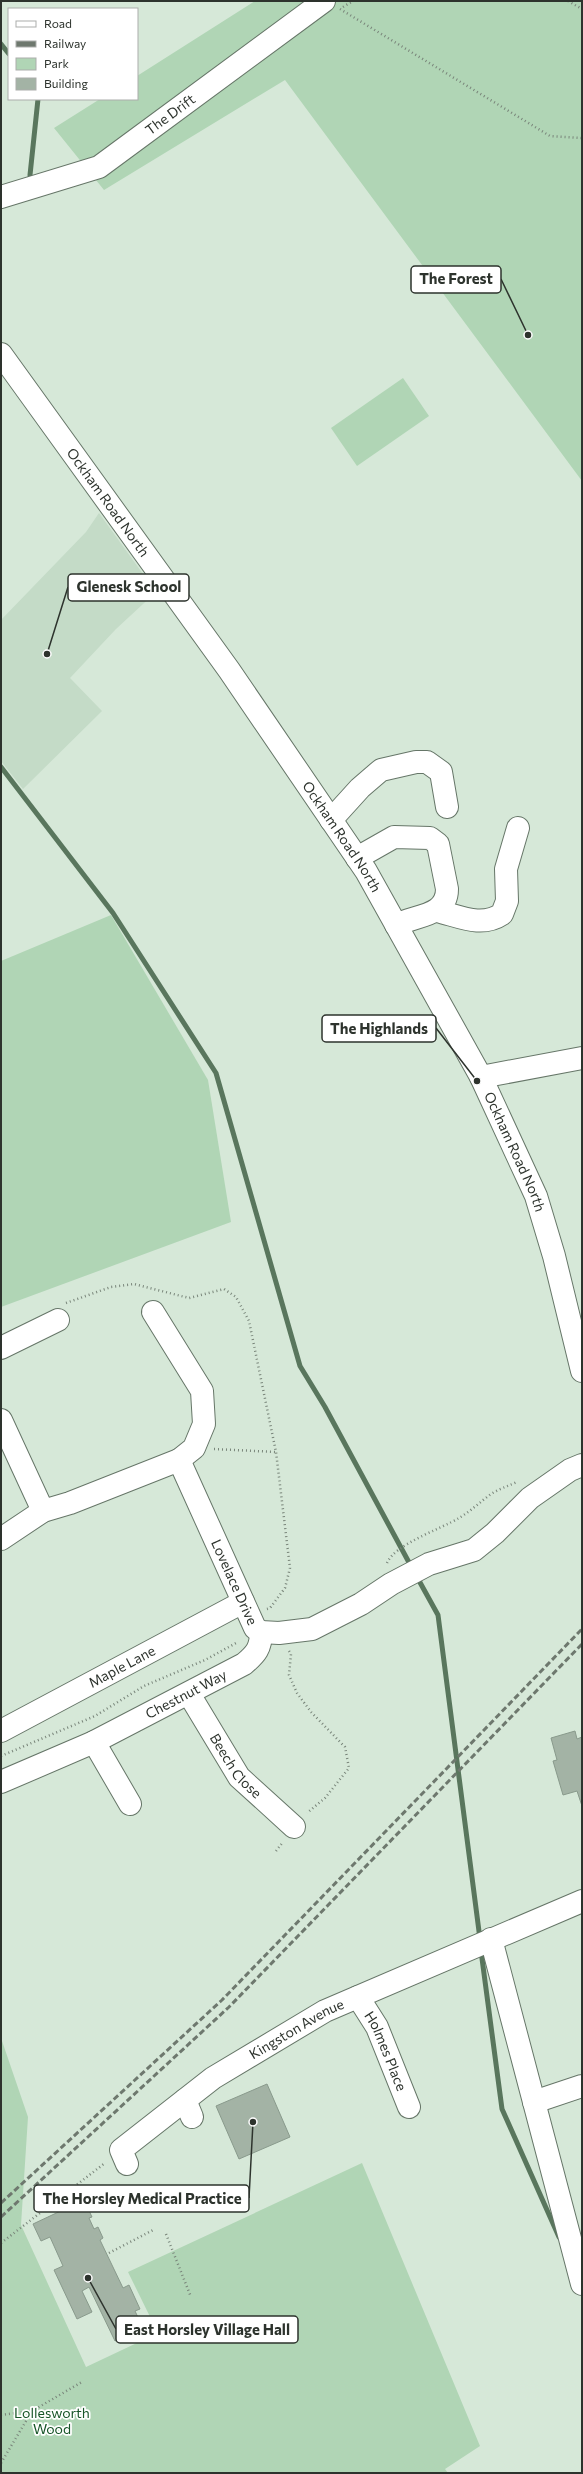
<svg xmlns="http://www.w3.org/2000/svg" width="583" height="2474" font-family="Commissioner,sans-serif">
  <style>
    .built { fill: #c4dbc7 }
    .green { fill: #b0d5b5 }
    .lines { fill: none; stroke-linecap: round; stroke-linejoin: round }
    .stream { stroke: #59765d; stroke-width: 5 }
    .building { fill: #a3b3a5; stroke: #899a8c }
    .minor-casing { stroke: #667668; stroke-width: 24 }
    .major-casing { stroke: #667668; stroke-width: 24 }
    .path { stroke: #79857a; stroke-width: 2.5; stroke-dasharray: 1 3; stroke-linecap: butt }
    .minor { stroke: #fff; stroke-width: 22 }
    .major { stroke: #fff; stroke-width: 22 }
    .rail { stroke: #6e786e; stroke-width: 3; stroke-dasharray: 6 3; stroke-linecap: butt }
    .labels { text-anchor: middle; stroke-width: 3.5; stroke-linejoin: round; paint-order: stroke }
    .street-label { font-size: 14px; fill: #2d332d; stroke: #fff }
    .park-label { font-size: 14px; fill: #175528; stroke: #fff }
    .leader { fill: none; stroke: #2d332d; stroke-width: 1.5 }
    .callout-dot { fill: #2d332d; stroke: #fff; stroke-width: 1.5 }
    .callout { fill: #fff; stroke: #2d332d; stroke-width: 1.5 }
    .callout-label { font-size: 15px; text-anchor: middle; font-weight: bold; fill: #2d332d }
  </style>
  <rect width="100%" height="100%" fill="#d6e8d8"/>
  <!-- built -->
  <path class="built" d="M99,513L156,592L116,629L70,678L102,711L23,789L1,761V620L86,532Z"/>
  <!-- green -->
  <g class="green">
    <path d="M255,1H582V481L285,80L104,190L54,128L100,99H137V76Z"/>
    <path d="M403,378L429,416L357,466L331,428Z"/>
    <path d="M111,915L208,1080L231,1222L1,1307V961Z"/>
    <path d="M1,2038L28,2117L21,2225L86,2367L158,2333L128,2272L362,2163L480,2446L445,2469L448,2473H1Z"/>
  </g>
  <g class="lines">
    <!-- stream -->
    <g class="stream">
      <path d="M1,44L9,54"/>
      <path d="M30,175L38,99"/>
      <path d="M1,767L113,913L216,1073L300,1366L325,1407L412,1568"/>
      <path d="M417,1577L438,1615L480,1939"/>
      <path d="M481,1951L502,2109L559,2237"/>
    </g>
  </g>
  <!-- building -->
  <g class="building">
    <path d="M575,1731L577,1739L582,1737V1806L577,1791L563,1795L553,1761L557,1760L551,1738Z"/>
    <path d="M267,2084L290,2137L239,2159L216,2106Z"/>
    <path d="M84,2200L92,2217L89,2218L94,2229L98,2227L103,2238L100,2240L123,2288L129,2285L140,2309L135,2311L143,2328L115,2341L89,2287L82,2291L92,2312L77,2319L54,2270L63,2266L50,2237L41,2241L33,2224Z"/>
  </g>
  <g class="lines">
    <!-- minor casing -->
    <g class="minor-casing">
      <g id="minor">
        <path id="s1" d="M1,197L99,167L324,1"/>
        <path d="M331,820L360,788L381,770L416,762H427L441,772L447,807"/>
        <path d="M357,858L394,837L430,838L438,844L447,889C447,917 415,915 396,925"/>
        <path d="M437,911C459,916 481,928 502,914L507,901L506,869L518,828"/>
        <path d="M481,1077L582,1058"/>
        <path d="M153,1312L202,1391L204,1424L194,1448L179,1460"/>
        <path d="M1,1348L58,1320"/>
        <path d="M1,1420L43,1511"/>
        <path id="s2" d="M1,1539L43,1511L70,1503L179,1460L255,1628L261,1632L279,1633L312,1629L361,1604L391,1584L429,1564L474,1550L495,1533L530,1498L570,1470L582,1465"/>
        <path id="s3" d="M189,1694L239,1777L294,1827"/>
        <path id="s4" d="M1,1731L243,1602"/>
        <path d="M94,1742L130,1804"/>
        <path id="s5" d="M1,1782L94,1742L244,1664C256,1654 261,1648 261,1632"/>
        <path d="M491,1939L582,2284"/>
        <path id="s6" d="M358,1997L377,2027L409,2107"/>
        <path d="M185,2100L192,2117"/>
        <path d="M534,2102L582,2086"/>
        <path id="s7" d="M127,2164L121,2150L213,2078L325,2011L582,1901"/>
      </g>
    </g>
    <!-- major casing -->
    <g class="major-casing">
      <g id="major">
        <path id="s8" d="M1,354L229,670L366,871L481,1077L536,1196L554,1256L582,1371"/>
      </g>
    </g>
    <!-- path -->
    <g class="path">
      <path d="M568,1L582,9"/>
      <path d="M343,7L353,1"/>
      <path d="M340,9L550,136L582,138"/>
      <path d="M66,1303L111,1287L134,1284L189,1298L224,1289L236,1297L249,1321L276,1452L290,1568L285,1588L270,1608L267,1609"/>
      <path d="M214,1449L276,1452"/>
      <path d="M387,1563C395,1544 441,1529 459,1518C471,1511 480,1502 491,1494C499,1489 508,1486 517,1482"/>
      <path d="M289,1651L291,1654L289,1675L297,1693L311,1712L345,1747L349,1768L325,1798L307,1813"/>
      <path d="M1,1756L95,1716L144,1686L205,1660L238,1642"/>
      <path d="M276,1851L283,1842"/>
      <path d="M166,2234L191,2297"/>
      <path d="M1,2243L105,2163"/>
      <path d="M109,2253L155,2229"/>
      <path d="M1,2415L32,2411"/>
      <path d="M1,2463L32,2411L82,2382"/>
    </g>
    <!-- minor -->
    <use href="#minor" class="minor"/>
    <!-- major -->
    <use href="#major" class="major"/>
    <!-- rail -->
    <g class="rail">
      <path d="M1,2203L222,2000L582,1629"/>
      <path d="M1,2217L229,2007L582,1644"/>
    </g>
  </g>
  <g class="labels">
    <!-- street labels -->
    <g class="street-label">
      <text dy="5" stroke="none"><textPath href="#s1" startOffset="191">The Drift</textPath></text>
      <text dy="5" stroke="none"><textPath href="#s8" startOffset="183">Ockham Road North</textPath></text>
      <text dy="5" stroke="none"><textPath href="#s8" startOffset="591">Ockham Road North</textPath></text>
      <text dy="5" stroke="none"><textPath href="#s8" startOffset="951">Ockham Road North</textPath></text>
      <text dy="5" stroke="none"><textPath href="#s2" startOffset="330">Lovelace Drive</textPath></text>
      <text dy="5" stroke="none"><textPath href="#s4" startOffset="137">Maple Lane</textPath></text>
      <text dy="5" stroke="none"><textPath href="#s5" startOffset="205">Chestnut Way</textPath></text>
      <text dy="5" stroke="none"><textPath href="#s3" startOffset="86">Beech Close</textPath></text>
      <text dy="5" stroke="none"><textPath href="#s7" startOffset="229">Kingston Avenue</textPath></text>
      <text dy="5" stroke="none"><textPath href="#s6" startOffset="61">Holmes Place</textPath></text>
    </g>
    <!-- park labels -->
    <g class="park-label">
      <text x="52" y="2418">Lollesworth<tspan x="52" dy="16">Wood</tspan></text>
    </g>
  </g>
  <!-- callouts -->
  <path class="leader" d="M528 335L501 279M47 654L68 587M477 1081L436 1028M253 2122L249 2198M88 2278L116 2329"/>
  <g class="callout-dot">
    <circle cx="528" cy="335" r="4"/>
    <circle cx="47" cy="654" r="4"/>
    <circle cx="477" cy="1081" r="4"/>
    <circle cx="253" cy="2122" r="4"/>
    <circle cx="88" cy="2278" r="4"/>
  </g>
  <g class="callout">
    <rect x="411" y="266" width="90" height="27" rx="4"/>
    <rect x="68" y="574" width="121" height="27" rx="4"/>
    <rect x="322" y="1015" width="114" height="27" rx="4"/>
    <rect x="34" y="2185" width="215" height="27" rx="4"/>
    <rect x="116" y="2316" width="182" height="27" rx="4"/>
  </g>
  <g class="callout-label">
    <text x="456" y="284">The Forest</text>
    <text x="129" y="592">Glenesk School</text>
    <text x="379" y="1034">The Highlands</text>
    <text x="142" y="2204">The Horsley Medical Practice</text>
    <text x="207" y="2335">East Horsley Village Hall</text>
  </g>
  <!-- border -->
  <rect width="583" height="2474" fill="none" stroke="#2d332d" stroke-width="4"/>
  <!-- legend -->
  <rect x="8" y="8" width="130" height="92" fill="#ffffff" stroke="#abadab"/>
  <rect x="16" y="21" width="20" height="6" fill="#ffffff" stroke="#abadab"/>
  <text x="44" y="28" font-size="12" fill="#2d332d">Road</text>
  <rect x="16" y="41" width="20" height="6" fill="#6e786e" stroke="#abadab"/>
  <text x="44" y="48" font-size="12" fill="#2d332d">Railway</text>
  <rect x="16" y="58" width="20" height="12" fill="#b0d5b5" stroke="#abadab"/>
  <text x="44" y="68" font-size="12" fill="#2d332d">Park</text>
  <rect x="16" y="78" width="20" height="12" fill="#a3b3a5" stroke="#abadab"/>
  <text x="44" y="88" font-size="12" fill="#2d332d">Building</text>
</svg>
